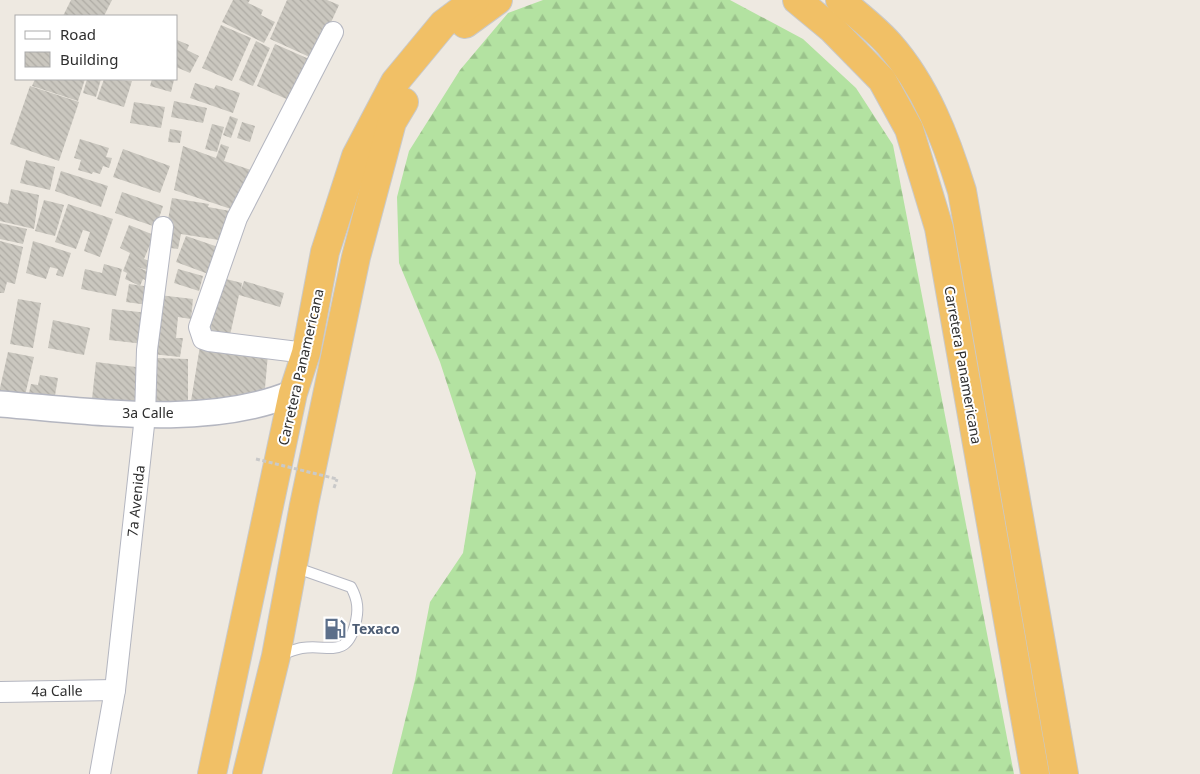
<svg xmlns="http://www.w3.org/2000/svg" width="1200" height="774" font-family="'Noto Sans',sans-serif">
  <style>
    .forest { fill: url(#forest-firs) }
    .building { fill: url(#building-back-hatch) }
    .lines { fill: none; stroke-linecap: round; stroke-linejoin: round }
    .service-casing { stroke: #b4b6c0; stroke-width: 12 }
    .minor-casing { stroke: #b4b6c0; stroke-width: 22 }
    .tertiary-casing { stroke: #b4b6c0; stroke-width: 28 }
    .trunk-casing { stroke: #c9c9c9; stroke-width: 30 }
    .path { stroke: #c9c9c9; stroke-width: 3; stroke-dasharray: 4 2.5; stroke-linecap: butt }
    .service { stroke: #fff; stroke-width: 10 }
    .minor { stroke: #fff; stroke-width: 20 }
    .tertiary { stroke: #fff; stroke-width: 25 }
    .trunk { stroke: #f1c066; stroke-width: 28 }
    .path-bridge { stroke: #c9c9c9; stroke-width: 3; stroke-dasharray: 4 2.5; stroke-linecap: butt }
    .labels { text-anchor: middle; stroke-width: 4; stroke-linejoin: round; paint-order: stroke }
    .street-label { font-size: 14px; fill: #2e2e2e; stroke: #fff }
    .service-label { font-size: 14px; font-weight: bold; fill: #4e5e75; stroke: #fff; text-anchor: start }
  </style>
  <defs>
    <pattern id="forest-firs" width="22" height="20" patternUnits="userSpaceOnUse" patternTransform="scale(1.25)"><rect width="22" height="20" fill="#b3e2a1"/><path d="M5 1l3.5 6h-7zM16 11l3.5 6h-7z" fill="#9ac28b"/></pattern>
    <pattern id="building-back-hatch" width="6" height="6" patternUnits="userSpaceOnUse" patternTransform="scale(1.25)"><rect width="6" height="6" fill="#cac7bf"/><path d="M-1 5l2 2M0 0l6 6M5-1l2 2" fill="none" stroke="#aeaba4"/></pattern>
  </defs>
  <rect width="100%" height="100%" fill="#eee9e1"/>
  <!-- forest -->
  <path class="forest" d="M543,0H730L803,39L856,88L893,145L1014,774H392L415,680L430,602L463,553L476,473L440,362L399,263L397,197L409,151L460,70L508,13Z"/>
  <!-- building -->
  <g class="building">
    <path d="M71,0H112L104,16H63Z"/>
    <path d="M233,0H250L248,3L263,10L261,15L275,22L264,43L222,22Z"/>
    <path d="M287,0H327L339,5L314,59L270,39Z"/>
    <path d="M221,25L251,38L232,81L202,68Z"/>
    <path d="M177,40L189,45L187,50L199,56L190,73L176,67Z"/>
    <path d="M256,41L270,48L253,86L239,80Z"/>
    <path d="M275,44L309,59L291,101L257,86Z"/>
    <path d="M35,79H85L78,101L32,86Z"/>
    <path d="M87,79H101L96,97L83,93Z"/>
    <path d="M104,79L132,81L124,107L97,99Z"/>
    <path d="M152,79L174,80L171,92L150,86Z"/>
    <path d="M195,83L214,89L216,85L240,93L233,113L190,98Z"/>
    <path d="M30,86L79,102L59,161L10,144Z"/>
    <path d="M174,101L207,108L203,123L171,117Z"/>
    <path d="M134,102L165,107L161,128L130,123Z"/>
    <path d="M230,116L238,119L231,138L223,135Z"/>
    <path d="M242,122L255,126L250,142L237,138Z"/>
    <path d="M212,124L224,127L217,152L205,149Z"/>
    <path d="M170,129L182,131L180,143L168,142Z"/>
    <path d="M80,139L109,148L106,157L112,158L109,168L103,166L100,174L93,172L92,174L78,170L81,160L74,158Z"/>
    <path d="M221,144L229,147L224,161L251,170L237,211L174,190L183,146L216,158Z"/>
    <path d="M123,149L170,166L160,193L113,177Z"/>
    <path d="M26,160L55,167L50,190L20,183Z"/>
    <path d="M61,171L108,186L101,207L55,191Z"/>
    <path d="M11,189L39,195L34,229L0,221V202L8,204Z"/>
    <path d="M122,192L163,206L156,227L115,213Z"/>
    <path d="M172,198L209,204L208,207L230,211L225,241L181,234L178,249L163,247Z"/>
    <path d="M44,200L64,205L55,236L35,231Z"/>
    <path d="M68,204L113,219L100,257L84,251L90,232L83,230L76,249L55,242Z"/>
    <path d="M0,223L27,229L23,244L0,239Z"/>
    <path d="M129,225L154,235L144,259L157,264L154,272L137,267L154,274L151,283L143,279L140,286L125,279L127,273L123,271L130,253L120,248Z"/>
    <path d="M186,236L221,248L211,275L176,262Z"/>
    <path d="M0,241L23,247L15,284L7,282L4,293H0Z"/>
    <path d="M33,241L71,253L63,277L56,275L58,269L50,267L46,279L26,273Z"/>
    <path d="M104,264L122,269L116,296L81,289L85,269L102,273Z"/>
    <path d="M178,269L203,276L199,291L174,283Z"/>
    <path d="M218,277L242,283L241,290L244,281L284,293L280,307L239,295L230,335L206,330Z"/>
    <path d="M129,284L151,287L148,305L126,302Z"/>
    <path d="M159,295L193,299L191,319L178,317L176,338H183L180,357L152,354Z"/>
    <path d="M18,299L41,303L33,348L10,344Z"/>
    <path d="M112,309L148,313L144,344L109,340Z"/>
    <path d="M53,320L90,328L84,355L48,348Z"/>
    <path d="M139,344V413L91,408L96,362L136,367Z"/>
    <path d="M200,346L268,354L265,388L227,402L191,401Z"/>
    <path d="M8,352L34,357L23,404L0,399V388Z"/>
    <path d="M157,358L188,359V410L155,409Z"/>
    <path d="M40,375L58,378L53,407L27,402L31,384L38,385Z"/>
  </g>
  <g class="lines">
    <!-- service casing -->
    <g class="service-casing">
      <path id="service" d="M280,655C287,653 295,649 302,648C328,644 346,659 355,625C359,610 358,600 351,587L294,567"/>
    </g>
    <!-- minor casing -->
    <g class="minor-casing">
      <g id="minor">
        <path d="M306,353L209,341L203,339L199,327L237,218L333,32"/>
        <path d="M0,692L115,690"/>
        <path d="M100,774L115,690L145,416L147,350L163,227"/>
      </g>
    </g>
    <!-- tertiary casing -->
    <g class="tertiary-casing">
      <path id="tertiary" d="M0,404C91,411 207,429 293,393"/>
    </g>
    <!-- trunk casing -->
    <g class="trunk-casing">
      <g id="trunk">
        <path d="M797,0L832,29L882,80L909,129L939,228L1035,774"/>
        <path d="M840,0C856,14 875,28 889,44C926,86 946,139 962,191L1064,774"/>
        <path d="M465,24L498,0"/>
        <path d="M212,774L293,393L306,353L325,252L356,156L395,82L443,24L475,0"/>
        <path d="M247,774L276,656L304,505L356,257L392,122L404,102"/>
      </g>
    </g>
    <!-- path -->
    <path class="path" d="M334,488L337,479"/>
    <!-- service -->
    <use href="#service" class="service"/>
    <!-- minor -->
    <use href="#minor" class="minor"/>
    <!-- tertiary -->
    <use href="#tertiary" class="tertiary"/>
    <!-- trunk -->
    <use href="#trunk" class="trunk"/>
    <!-- path-bridge -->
    <path class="path-bridge" d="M256,459L337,479"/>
  </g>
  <!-- icons -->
  <defs>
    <g id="fuel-bare" transform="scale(1.725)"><path d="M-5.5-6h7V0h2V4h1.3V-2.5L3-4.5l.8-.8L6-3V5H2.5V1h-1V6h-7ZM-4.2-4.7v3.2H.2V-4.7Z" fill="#5c6f8a" stroke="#fff" stroke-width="2.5" paint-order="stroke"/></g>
  </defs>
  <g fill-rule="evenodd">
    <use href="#fuel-bare" x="335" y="629"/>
  </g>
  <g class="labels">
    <!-- street labels -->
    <g class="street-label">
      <text transform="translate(963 365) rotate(80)" y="5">Carretera Panamericana</text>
      <text transform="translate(301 367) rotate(-77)" y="5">Carretera Panamericana</text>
      <text x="148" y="418">3a Calle</text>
      <text transform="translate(136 501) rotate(-84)" y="5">7a Avenida</text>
      <text transform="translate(57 691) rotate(-1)" y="5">4a Calle</text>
    </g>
    <!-- service labels -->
    <g class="service-label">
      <text x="352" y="634">Texaco</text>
    </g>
  </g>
  <!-- legend -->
  <rect x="15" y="15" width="162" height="65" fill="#ffffff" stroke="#ababab"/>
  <rect x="25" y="31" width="25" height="8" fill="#ffffff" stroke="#ababab"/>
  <text x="60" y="40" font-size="15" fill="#2e2e2e">Road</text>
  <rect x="25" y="52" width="25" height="15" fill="url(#building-back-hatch)" stroke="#ababab"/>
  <text x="60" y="65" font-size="15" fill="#2e2e2e">Building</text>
</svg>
